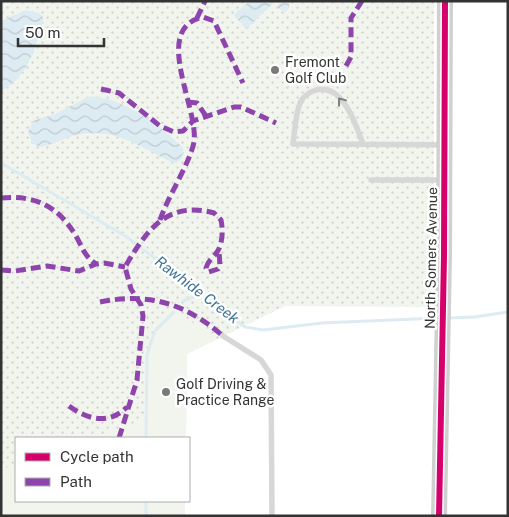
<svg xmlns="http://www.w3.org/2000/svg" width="509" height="517" font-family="'Public Sans',sans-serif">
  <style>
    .green { fill: url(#green-dots) }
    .pitch { fill: #f1f5ed }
    .water { fill: url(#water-waves) }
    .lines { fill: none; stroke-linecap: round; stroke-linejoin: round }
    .stream { stroke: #ddebf3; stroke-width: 3 }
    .lane { stroke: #d7d7d7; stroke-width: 5.5 }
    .secondary { stroke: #d0d0d0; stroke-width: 16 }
    .quiet { stroke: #8e44ad; stroke-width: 5; stroke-dasharray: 10 5; stroke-linecap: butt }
    .cycleway-casing { stroke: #fff; stroke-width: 9 }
    .cycleway { stroke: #d6006c; stroke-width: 6 }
    .oneway { stroke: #7d7d7d }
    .poi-dot { fill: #7a7a7a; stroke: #fff; stroke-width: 2 }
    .labels { text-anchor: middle; stroke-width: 5; stroke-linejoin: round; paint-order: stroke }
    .poi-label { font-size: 14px; fill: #333; stroke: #fff; text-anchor: start }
    .street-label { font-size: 14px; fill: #333; stroke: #fff }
    .water-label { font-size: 15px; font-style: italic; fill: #3f7597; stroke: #fff }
  </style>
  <defs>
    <pattern id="green-dots" width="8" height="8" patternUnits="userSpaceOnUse" patternTransform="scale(1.25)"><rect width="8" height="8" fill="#f1f5ed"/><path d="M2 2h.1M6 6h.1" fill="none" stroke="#cfd2cc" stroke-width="1.8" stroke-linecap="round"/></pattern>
    <pattern id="water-waves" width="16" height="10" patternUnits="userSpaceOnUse" patternTransform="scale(1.25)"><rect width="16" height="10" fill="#ddebf3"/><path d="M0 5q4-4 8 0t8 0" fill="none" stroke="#becad1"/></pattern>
  </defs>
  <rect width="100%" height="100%" fill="#fff"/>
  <!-- green -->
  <path class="green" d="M1,1H434V307L285,306L187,354L186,438H16V501H185V516H1Z"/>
  <!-- pitch -->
  <g class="pitch">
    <path d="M174,312L202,328L216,339L187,354L186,438H92L146,419C147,378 138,342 174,312Z"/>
    <path d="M16,464V501H185V516H1V470Z"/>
  </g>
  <!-- water -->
  <g class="water">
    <path d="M249,1L275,2L246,29L234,15Z"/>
    <path d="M282,1H291L286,12L276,7Z"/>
    <path d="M26,10L39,13L43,17V22C35,48 28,78 1,91V21Z"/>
    <path d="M88,97C117,93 164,127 183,148C184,154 181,163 174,163C141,148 115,126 76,135C64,138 53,145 40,147L32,143L28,132L33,121L55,114Z"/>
  </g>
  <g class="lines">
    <!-- stream -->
    <g class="stream">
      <path d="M1,163L127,237L245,327L263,330L322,323L438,318"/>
      <path d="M183,301L203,293"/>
      <path d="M449,318L474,317L508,312"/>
      <path d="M146,438L147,355L155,331L174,312"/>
      <path d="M146,501V516"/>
    </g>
    <!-- lane -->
    <g class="lane">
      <path d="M363,144C356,125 343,83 316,90C310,92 304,96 301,101C295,113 295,131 293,144C342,144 392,144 442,145"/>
      <path d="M371,180H444"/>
      <path d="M223,336L261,360L271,375L272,516"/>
    </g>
    <!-- secondary -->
    <path class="secondary" d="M439,516L444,256L445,1"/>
    <!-- quiet -->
    <g class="quiet">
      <path d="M197,18L205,1"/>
      <path d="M346,66L351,57V18L362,1"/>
      <path d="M101,89L119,93L160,126L174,132L183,131L193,121L234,107H241L276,123"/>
      <path d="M188,102L197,103L206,116"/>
      <path d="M1,198C36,195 58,206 76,236C82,247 85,257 96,264"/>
      <path d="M160,220C168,196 190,163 194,142C199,108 151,28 203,17L214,21L243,83"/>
      <path d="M1,270L15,271L47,266L79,271L96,264L104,263L125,267"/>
      <path d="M100,302C150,292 186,304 223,336"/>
      <path d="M69,406C88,420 109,425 127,407"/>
      <path d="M119,438L137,380L143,316L141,305L131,289L125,267C146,231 167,200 214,213L221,220C223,229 223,244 217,252C213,258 208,260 206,268L209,272L218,269L220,266L219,250"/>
    </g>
    <!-- cycleway casing -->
    <g class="cycleway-casing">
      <path id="cycleway" d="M439,516L444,256L445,1"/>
    </g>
    <!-- cycleway -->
    <use href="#cycleway" class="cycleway"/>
  </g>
  <!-- one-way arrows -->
  <defs><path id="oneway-chevron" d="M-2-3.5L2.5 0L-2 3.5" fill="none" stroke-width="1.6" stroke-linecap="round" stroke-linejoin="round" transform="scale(1.25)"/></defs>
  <use class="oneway" href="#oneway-chevron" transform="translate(341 101) rotate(-127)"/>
  <!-- markers -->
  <g class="poi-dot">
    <circle cx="275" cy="70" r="5"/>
    <circle cx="166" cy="392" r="5"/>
  </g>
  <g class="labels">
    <!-- poi labels -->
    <g class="poi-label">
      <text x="285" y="67">Fremont<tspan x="285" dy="16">Golf Club</tspan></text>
      <text x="176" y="389">Golf Driving &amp;<tspan x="176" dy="16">Practice Range</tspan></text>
    </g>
    <!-- street labels -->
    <g class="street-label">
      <text transform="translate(431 258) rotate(-89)" y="5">North Somers Avenue</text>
    </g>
    <!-- water labels -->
    <g class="water-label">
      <text transform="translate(197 290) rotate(37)" y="5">Rawhide Creek</text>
    </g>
  </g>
  <!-- border -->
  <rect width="509" height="517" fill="none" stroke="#333333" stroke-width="5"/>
  <!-- legend -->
  <rect x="15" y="437" width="175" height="65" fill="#ffffff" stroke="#adadad"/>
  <rect x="25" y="453" width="25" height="8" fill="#d6006c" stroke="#adadad"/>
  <text x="60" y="462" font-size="15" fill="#333333">Cycle path</text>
  <rect x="25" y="478" width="25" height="8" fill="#8e44ad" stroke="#adadad"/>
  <text x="60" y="487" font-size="15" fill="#333333">Path</text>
  <!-- scale -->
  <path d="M18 38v8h86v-8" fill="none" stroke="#333333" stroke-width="2.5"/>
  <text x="25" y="38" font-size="15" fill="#333333" stroke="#ffffff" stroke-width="4" paint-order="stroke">50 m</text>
</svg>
